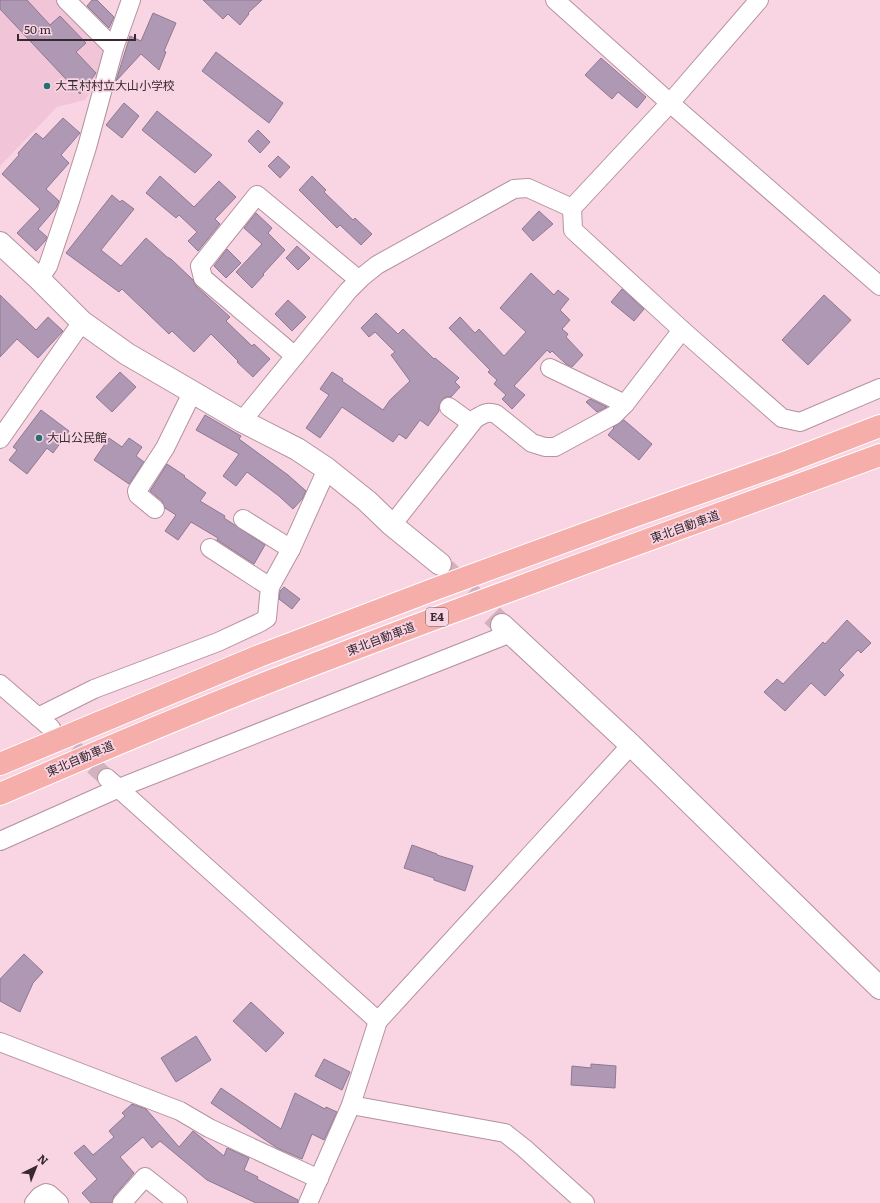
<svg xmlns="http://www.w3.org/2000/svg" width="880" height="1203" font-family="Literata,'Noto Sans JP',serif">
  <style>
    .built { fill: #f1c4d7 }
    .building { fill: #ae98b3; stroke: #8e7892 }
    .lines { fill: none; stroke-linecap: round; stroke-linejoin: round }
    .street-tunnel { stroke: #d2b2bf; stroke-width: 18; stroke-dasharray: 18 9; stroke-linecap: butt }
    .secondary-tunnel { stroke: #d2b2bf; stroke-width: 22; stroke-dasharray: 22 11; stroke-linecap: butt }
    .street-casing { stroke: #b592a0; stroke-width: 20 }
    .secondary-casing { stroke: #b592a0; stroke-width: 24 }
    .highway-casing { stroke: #fff; stroke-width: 24 }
    .street { stroke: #fff; stroke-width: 18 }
    .secondary { stroke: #fff; stroke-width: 22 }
    .highway { stroke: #f6aeaa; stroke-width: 22 }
    .poi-dot { fill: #246f72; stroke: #f9d4e3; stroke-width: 1.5 }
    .labels { text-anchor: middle; stroke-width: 3.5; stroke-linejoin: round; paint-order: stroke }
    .shield { fill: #f9d4e3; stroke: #715c65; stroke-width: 1 }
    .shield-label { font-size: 11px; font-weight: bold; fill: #37292f }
    .poi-label { font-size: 12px; fill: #37292f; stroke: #f9d4e3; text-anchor: start }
    .street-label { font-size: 12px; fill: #37292f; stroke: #f9d4e3 }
  </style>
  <rect width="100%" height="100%" fill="#f9d4e3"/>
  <!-- built -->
  <path class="built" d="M0,0H57L106,49L103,72L85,100L57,107L0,166Z"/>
  <!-- building -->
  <g class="building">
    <path d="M0,0H27L50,25L60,16L86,43L76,52L96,73L80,94L0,9Z"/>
    <path d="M92,0H97L114,17L109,28L87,6Z"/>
    <path d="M203,0H262L248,13L249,14L240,25L228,14L223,19Z"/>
    <path d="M153,13L176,23L164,51L166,52L159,70L141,54L116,81L130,36L141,41Z"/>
    <path d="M216,52L283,103L269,123L202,71Z"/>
    <path d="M601,58L646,97L637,108L618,92L612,99L585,75Z"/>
    <path d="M124,103L139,116L122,138L106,125Z"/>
    <path d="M157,111L212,155L195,173L142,130Z"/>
    <path d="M63,118L80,133L61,155L69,163L46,189L59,201L56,208L38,229L47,237L46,240L36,251L17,233L40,209L2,174L19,155L18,153L36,133L43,139Z"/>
    <path d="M258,130L270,142L260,153L248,141Z"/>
    <path d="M278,156L290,167L280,178L268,166Z"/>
    <path d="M160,176L194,207L219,181L236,197L215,219L220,224L198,251L188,241L197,232L179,215L176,218L146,193Z"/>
    <path d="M312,176L326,190L324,192L353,220L355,218L372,234L361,245L340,225L337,228L299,190Z"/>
    <path d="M112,195L120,202L122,200L134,209L101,250L121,266L146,238L167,257L171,259L193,280L196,286L230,317L226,321L252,346L254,344L270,359L253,377L237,362L238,361L211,334L194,352L172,331L169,334L122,289L119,292L66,253Z"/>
    <path d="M539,211L553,224L533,241L522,229Z"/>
    <path d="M256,213L272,228L268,233L285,250L263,274L264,275L252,288L236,272L262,244L244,228Z"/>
    <path d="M297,246L310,258L298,270L286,258Z"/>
    <path d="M227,249L241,263L226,278L214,266Z"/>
    <path d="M531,273L554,295L558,290L569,299L560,310L570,320L562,329L568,334L566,337L583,355L572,367L566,364L552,351L550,353L547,350L514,386L525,395L512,409L502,399L506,395L494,384L497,380L488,372L490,370L449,328L460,317L475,333L479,329L504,356L526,332L500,308Z"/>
    <path d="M622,289L644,309L634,321L611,302Z"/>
    <path d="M0,295L36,330L48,317L63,331L38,358L17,339L0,357Z"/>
    <path d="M824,295L851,320L808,365L782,340Z"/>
    <path d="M288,300L306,317L292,331L275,314Z"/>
    <path d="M376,313L398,334L403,329L434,359L435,358L459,378L455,382L460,387L451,397H445L441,401L439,406V411L428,426L420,420L406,439L399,434L393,442L342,407L320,438L306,428L329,395L320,389L332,372L343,379L342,381L383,410L390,400L410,381L391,355L395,352L375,332L369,337L361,328Z"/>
    <path d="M120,372L136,387L112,412L96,397Z"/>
    <path d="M590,399L607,407L597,412L586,402Z"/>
    <path d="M41,410L69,431L53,453L47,448L27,474L9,460L17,450L13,447Z"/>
    <path d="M205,415L241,436L239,439L288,475L306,491L303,498L293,509L279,496L247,472L236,486L223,476L239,454L196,430Z"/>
    <path d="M624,420L652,444L639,460L608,435L614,428L613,427Z"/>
    <path d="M109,438L122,447L129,438L142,447L136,456L144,462L129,484L94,460Z"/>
    <path d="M167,464L185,476L184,477L206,493L200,501L225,516L224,518L265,545L254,564L217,540L218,538L191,522L178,540L165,531L176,515L165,508L162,501L150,491Z"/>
    <path d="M284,587L300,599L292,609L279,599L280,591Z"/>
    <path d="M847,620L871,643L861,653L858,650L839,670L844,675L825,696L811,683L785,711L764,692L777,679L783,684L823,642L825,644Z"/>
    <path d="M412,845L437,854V855L473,866L465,891L434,880V878L404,868Z"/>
    <path d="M24,954L43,972L33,983L20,1012L0,1001V979Z"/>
    <path d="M251,1002L284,1033L266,1052L233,1021Z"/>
    <path d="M196,1036L211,1060L176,1082L161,1058Z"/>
    <path d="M324,1059L350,1072L342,1090L315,1076Z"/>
    <path d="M591,1064L616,1066L615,1088L571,1085L572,1066L591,1068Z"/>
    <path d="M221,1088L281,1129L295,1093L325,1109L326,1107L337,1112L324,1140L312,1134L302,1159L277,1148L211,1103Z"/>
    <path d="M132,1104L146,1109L179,1147L193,1131L224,1156L227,1148L249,1158L244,1170L258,1177L257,1179L298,1200V1203H256L207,1180L160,1141L152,1148L143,1137L120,1157L134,1173L114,1196L112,1203H91L82,1193L97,1179L74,1153L84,1145L93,1155L114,1137L109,1131L125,1116L122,1113Z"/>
  </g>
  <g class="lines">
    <!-- street-tunnel -->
    <path class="street-tunnel" d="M53,730L107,778"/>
    <!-- secondary-tunnel -->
    <path class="secondary-tunnel" d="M445,569L502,625"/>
    <!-- street casing -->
    <g class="street-casing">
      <g id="street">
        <path d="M66,0L114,48"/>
        <path d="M555,0L670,103L880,286"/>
        <path d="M572,208L573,230L682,330L782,418L800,422L880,388"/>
        <path d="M39,279L48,266L70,201L87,147L114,48L131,0"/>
        <path d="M295,356L203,278L200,266L257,195L359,280"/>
        <path d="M550,368L625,404"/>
        <path d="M449,407L471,423"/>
        <path d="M242,421L348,291L362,277L377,265L514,189L528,188L572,208L670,103L759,0"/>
        <path d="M0,439L82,322"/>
        <path d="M155,509L138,495L137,491L165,448L193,391"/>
        <path d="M243,519L291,549"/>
        <path d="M392,525L475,419C483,414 487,411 496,414L532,443L545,447H555L614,415L625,404L682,330"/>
        <path d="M210,548L270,587"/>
        <path d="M0,684L51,728"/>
        <path d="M38,717L94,689L218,642L261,622L267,618L270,587L291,549L327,469"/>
        <path d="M107,778L378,1021"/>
        <path d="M0,841L119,788L511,633"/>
        <path d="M0,1042L180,1111L209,1128L319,1179"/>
        <path d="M351,1105L505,1133L524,1148L585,1203"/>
        <path d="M34,1203L40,1196L46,1193L49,1194L59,1203"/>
        <path d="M122,1203L145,1177L178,1203"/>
        <path d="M308,1203L351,1105L378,1021L631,745"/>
      </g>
    </g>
    <!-- secondary casing -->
    <g class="secondary-casing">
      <g id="secondary">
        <path d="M0,243L39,279L82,322L127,354L242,421L297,449L327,469L367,501L392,525L440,564"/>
        <path d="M502,625L631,745L880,988"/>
      </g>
    </g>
    <!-- highway casing -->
    <g class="highway-casing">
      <g id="highway">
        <path d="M0,764L259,656L435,589L634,516L784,463L880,426"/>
        <path d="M0,794C90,755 180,717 271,681C473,602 677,530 880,455"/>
      </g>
    </g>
    <!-- street -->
    <use href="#street" class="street"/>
    <!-- secondary -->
    <use href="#secondary" class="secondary"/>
    <!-- highway -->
    <use href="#highway" class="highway"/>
  </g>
  <!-- markers -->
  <g class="poi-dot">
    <circle cx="47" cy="86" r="4"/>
    <circle cx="39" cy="438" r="4"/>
  </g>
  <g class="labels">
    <!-- shield labels -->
    <rect class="shield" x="426" y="608" width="22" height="18" rx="3"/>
    <g class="shield-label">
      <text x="437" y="621">E4</text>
    </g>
    <!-- poi labels -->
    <g class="poi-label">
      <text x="55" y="90">大玉村村立大山小学校</text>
      <text x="47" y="442">大山公民館</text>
    </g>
    <!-- street labels -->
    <g class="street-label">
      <text transform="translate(685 527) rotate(-20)" y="4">東北自動車道</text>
      <text transform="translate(381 639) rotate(-21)" y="4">東北自動車道</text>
      <text transform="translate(80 759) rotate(-23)" y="4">東北自動車道</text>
    </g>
  </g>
  <!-- north arrow -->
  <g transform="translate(36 1167) rotate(43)" stroke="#f9d4e3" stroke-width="3" paint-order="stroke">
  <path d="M0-3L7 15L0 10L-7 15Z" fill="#37292f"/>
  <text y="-6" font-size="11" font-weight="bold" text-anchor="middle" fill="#37292f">N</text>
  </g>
  <!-- scale -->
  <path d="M18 34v6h117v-6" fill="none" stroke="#37292f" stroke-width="2"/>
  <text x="24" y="34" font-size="12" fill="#37292f" stroke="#f9d4e3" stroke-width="3" paint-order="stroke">50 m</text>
</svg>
